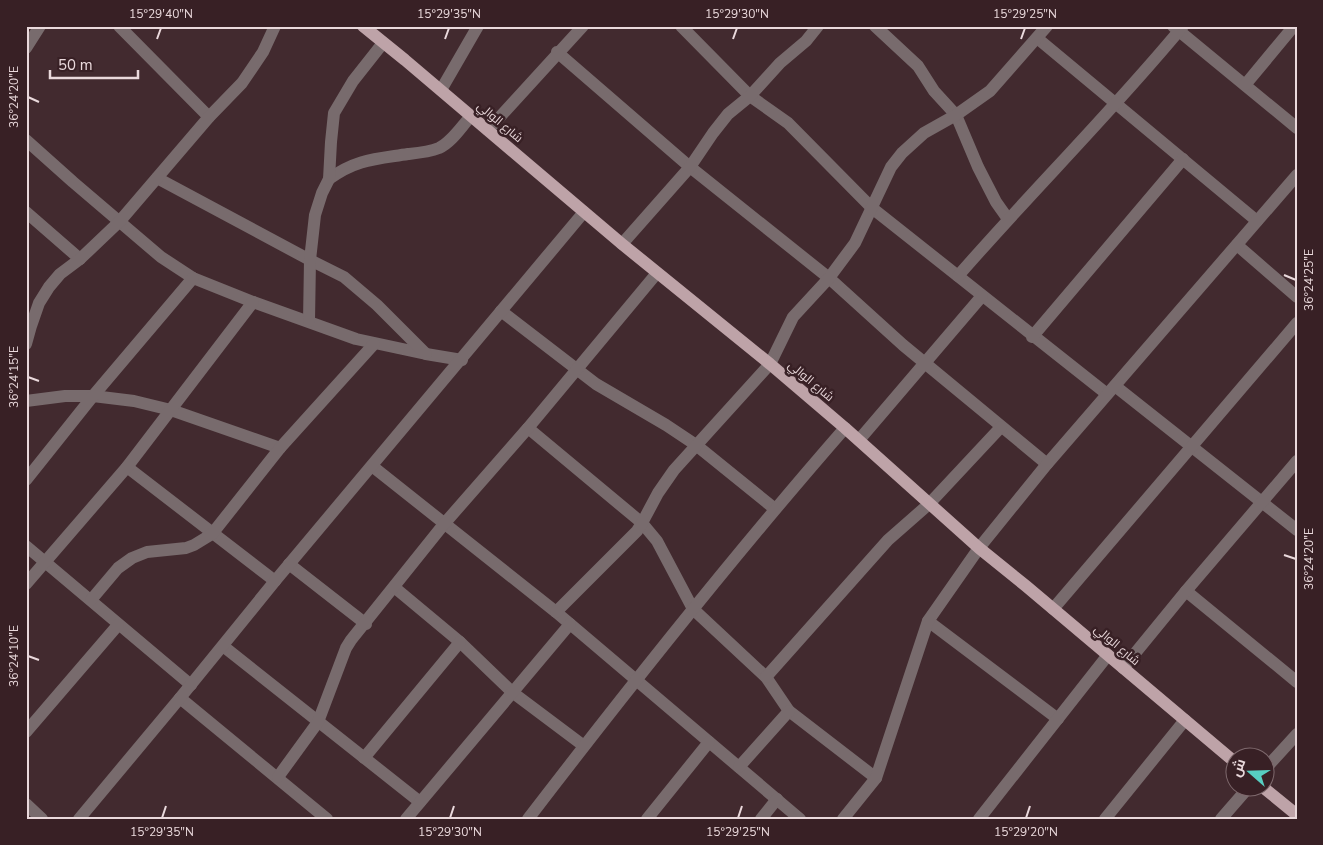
<svg xmlns="http://www.w3.org/2000/svg" width="1323" height="845" font-family="'Nunito Sans',Cairo,sans-serif">
  <style>
    .lines { fill: none; stroke-linecap: round; stroke-linejoin: round }
    .minor { stroke: #786b6d; stroke-width: 12 }
    .major { stroke: #bea3a8; stroke-width: 12 }
    .ticks { fill: none; stroke: #ead9dc; stroke-width: 2 }
    .labels { text-anchor: middle; stroke-width: 5; stroke-linejoin: round; paint-order: stroke }
    .street-label { font-size: 12px; fill: #ead9dc; stroke: #382025 }
    .neatline { fill: none; stroke: #ead9dc; stroke-width: 2 }
    .ticks-label { font-size: 12px; text-anchor: middle; fill: #ead9dc }
  </style>
  <rect width="100%" height="100%" fill="#422a2f"/>
  <g class="lines">
    <!-- minor -->
    <g class="minor">
      <path d="M119,26L209,117"/>
      <path d="M681,26L750,96L788,123L872,208L1107,394"/>
      <path d="M875,26L918,66L934,91L956,115L978,167L996,202L1008,219"/>
      <path d="M1173,26L1297,128"/>
      <path d="M1037,38L1257,221"/>
      <path d="M26,48L40,26"/>
      <path d="M557,52L690,167L829,278L903,345L1047,464"/>
      <path d="M1245,85L1294,26"/>
      <path d="M441,90L478,26"/>
      <path d="M488,130L583,26"/>
      <path d="M26,140L73,182L161,257L193,278L253,302L356,339L426,354L462,360"/>
      <path d="M157,178L310,260L344,277L377,305L426,354"/>
      <path d="M329,179C356,159 376,159 408,154C418,153 429,152 439,148C452,142 461,127 471,116"/>
      <path d="M26,212L80,259"/>
      <path d="M622,244L690,167L713,133L728,114L750,96L780,63L806,41L818,26"/>
      <path d="M1237,245L1297,297"/>
      <path d="M958,276C1031,192 1111,113 1183,26"/>
      <path d="M501,311L596,384L666,425L696,445L775,509"/>
      <path d="M309,321L310,260L315,215L322,193L329,179L331,142L334,113L353,81L383,43"/>
      <path d="M1032,337L1183,159"/>
      <path d="M26,344L31,326L39,303L49,287L60,274L80,259L120,221L209,117L242,83L263,52L275,26"/>
      <path d="M1115,386L1297,530"/>
      <path d="M26,401L65,396H93L134,401L171,410L280,448"/>
      <path d="M528,428L642,523L657,541L693,609L766,677L789,711L876,778"/>
      <path d="M859,440L982,296"/>
      <path d="M372,466L556,612L800,819"/>
      <path d="M127,467L275,581"/>
      <path d="M26,480L93,396L193,278"/>
      <path d="M26,546L191,685"/>
      <path d="M289,564L366,624"/>
      <path d="M26,584L127,467L253,302"/>
      <path d="M394,587L460,642L512,692L584,746"/>
      <path d="M1186,591L1297,682"/>
      <path d="M91,600L118,568L132,558L147,552L186,548L194,545L212,534L280,448L374,344"/>
      <path d="M1053,609L1297,323"/>
      <path d="M556,612L637,531L642,523L658,493L674,470L770,364L793,317L829,278L855,243L891,167L902,153L924,133L956,115L990,91L1047,26"/>
      <path d="M928,621L1058,719"/>
      <path d="M223,646L420,802"/>
      <path d="M1123,668L1186,591L1297,461"/>
      <path d="M766,677L888,540L929,504L1001,427"/>
      <path d="M180,698L327,819"/>
      <path d="M26,732L118,625"/>
      <path d="M364,758L460,642"/>
      <path d="M739,767L789,711"/>
      <path d="M1266,768L1297,734"/>
      <path d="M278,777L318,722L346,648L351,640L444,524L528,428L657,273"/>
      <path d="M26,804L42,819"/>
      <path d="M79,819L180,698L275,581L584,212"/>
      <path d="M406,819L570,624"/>
      <path d="M528,819C630,686 735,554 845,428"/>
      <path d="M647,819L709,742"/>
      <path d="M761,819L777,799"/>
      <path d="M843,819L876,778L928,621L979,548L1047,464L1297,175"/>
      <path d="M979,819L1108,655"/>
      <path d="M1105,819L1185,720"/>
      <path d="M1221,819L1248,788"/>
    </g>
    <!-- major -->
    <g class="major">
      <path d="M363,26L405,60L622,244L770,364L845,428L979,548L1026,586L1236,763"/>
      <path d="M1264,788L1297,815"/>
    </g>
  </g>
  <!-- ticks -->
  <path class="ticks" d="M157,39L161,28M445,39L449,28M733,39L737,28M1021,39L1025,28M28,97L39,102M1284,275L1296,280M28,377L39,381M1284,555L1296,559M28,656L39,660M162,818L166,806M450,818L454,806M738,818L742,806M1026,818L1030,806"/>
  <g class="labels">
    <!-- street labels -->
    <g class="street-label">
      <text transform="translate(500 122) rotate(40)" y="4">شارع الوالي</text>
      <text transform="translate(811 381) rotate(40)" y="4">شارع الوالي</text>
      <text transform="translate(1117 645) rotate(40)" y="4">شارع الوالي</text>
    </g>
  </g>
  <!-- border -->
  <rect width="1323" height="845" fill="none" stroke="#382025" stroke-width="55"/>
  <!-- north arrow -->
  <g transform="translate(1250 772) rotate(290)"><circle r="24" fill="#382025" stroke="#7f6a6e"/>
  <path d="M0-4L9 19L0 12L-9 19Z" fill="#57cec1"/>
  <text y="-8" font-size="14" font-weight="bold" text-anchor="middle" fill="#ead9dc">ش</text>
  </g>
  <!-- scale -->
  <path d="M50 70v8h88v-8" fill="none" stroke="#ead9dc" stroke-width="2.5"/>
  <text x="58" y="70" font-size="15" fill="#ead9dc" stroke="#382025" stroke-width="4" paint-order="stroke">50 m</text>
  <rect x="28" y="28" width="1268" height="790" class="neatline"/>
  <g class="ticks-label">
    <text x="161" y="18">15°29'40"N</text>
    <text x="449" y="18">15°29'35"N</text>
    <text x="737" y="18">15°29'30"N</text>
    <text x="1025" y="18">15°29'25"N</text>
    <text transform="translate(14 97) rotate(-90)" y="4">36°24'20"E</text>
    <text transform="translate(1309 280) rotate(-90)" y="4">36°24'25"E</text>
    <text transform="translate(14 377) rotate(-90)" y="4">36°24'15"E</text>
    <text transform="translate(1309 559) rotate(-90)" y="4">36°24'20"E</text>
    <text transform="translate(14 656) rotate(-90)" y="4">36°24'10"E</text>
    <text x="162" y="836">15°29'35"N</text>
    <text x="450" y="836">15°29'30"N</text>
    <text x="738" y="836">15°29'25"N</text>
    <text x="1026" y="836">15°29'20"N</text>
  </g>
</svg>
